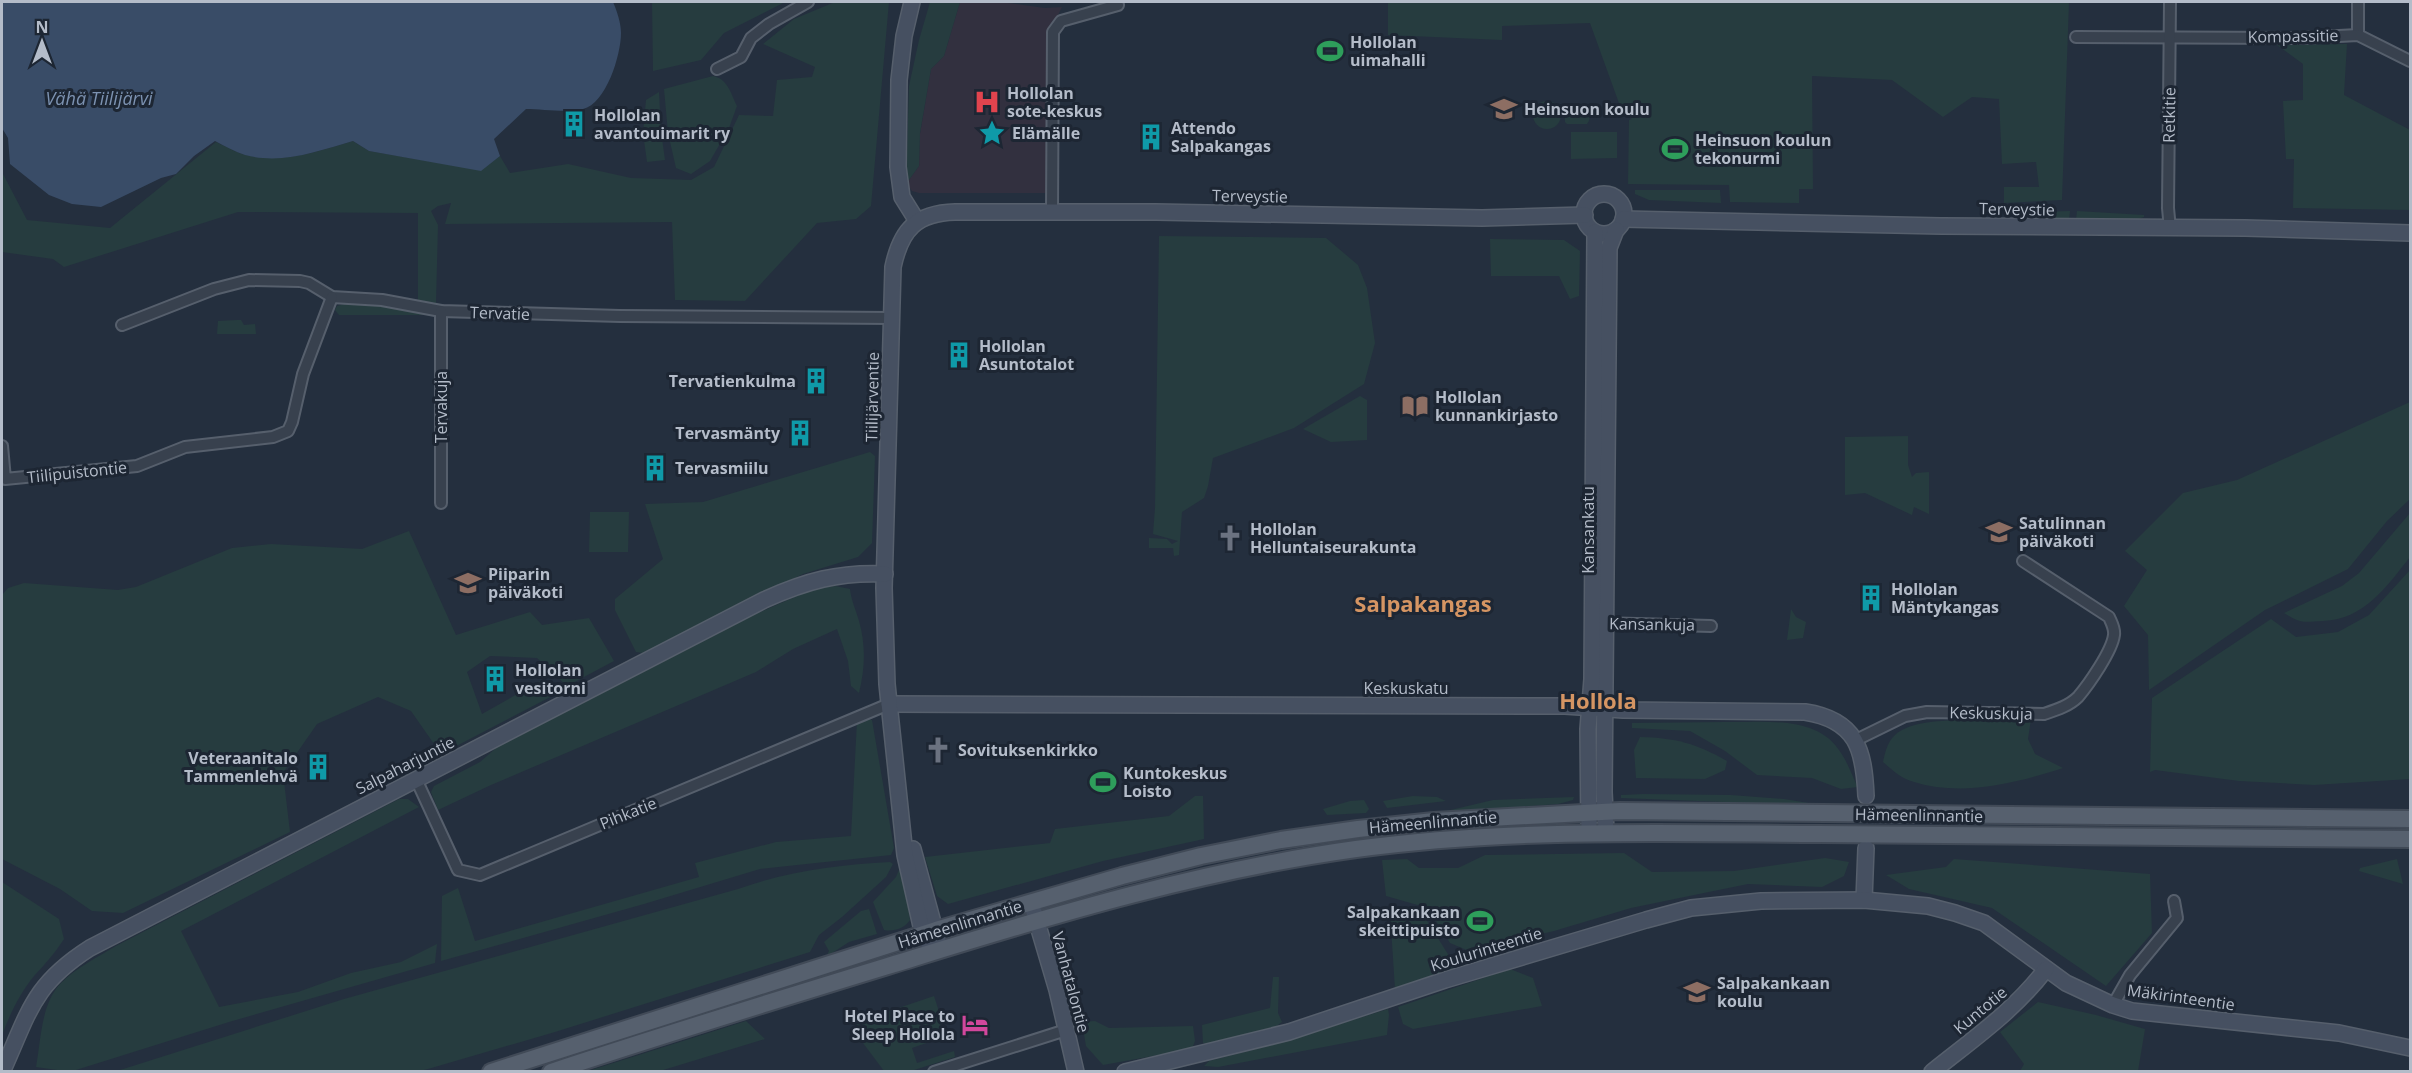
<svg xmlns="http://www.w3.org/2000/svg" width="2412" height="1073" font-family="'Open Sans',sans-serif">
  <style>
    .medical { fill: #32303f }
    .green { fill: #263c3f }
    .water { fill: #394c67 }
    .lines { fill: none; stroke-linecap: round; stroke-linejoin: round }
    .street-casing { stroke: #565f6c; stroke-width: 14 }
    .secondary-casing { stroke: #565f6c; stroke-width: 18 }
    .primary-casing { stroke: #414a57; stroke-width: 20 }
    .street { stroke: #38414e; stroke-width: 10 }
    .secondary { stroke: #465061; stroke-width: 15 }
    .primary { stroke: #56606e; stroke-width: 16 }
    .labels { text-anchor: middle; stroke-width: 6; stroke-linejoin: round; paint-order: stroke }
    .street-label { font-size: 16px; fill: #b4bcc9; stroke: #1d2633 }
    .poi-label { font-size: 16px; font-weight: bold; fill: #b4bcc9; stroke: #1d2633; text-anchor: start }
    .water-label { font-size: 18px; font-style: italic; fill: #7c92b1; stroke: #1d2633 }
    .district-label { font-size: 22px; font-weight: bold; fill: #d59563; stroke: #1d2633 }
  </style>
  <rect width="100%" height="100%" fill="#242f3e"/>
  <!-- medical -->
  <path class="medical" d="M960,2H1001L1045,8L1062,7L1050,31L1047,193H919L912,191L906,184L919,166L920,134L931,69L944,56Z"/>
  <!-- green -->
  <g class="green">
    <path d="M652,2H785L724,33L701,60L653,71Z"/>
    <path d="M835,2H889L871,206L856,219L817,223L745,301L675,300L672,222L445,224L451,203L438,206L431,211L438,225L436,303L418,300V213L238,212L64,267L53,259L2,252V172L27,220L110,228L216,142C226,146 236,153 246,155C283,164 318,151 353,141L369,151L481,170L500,156L510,173L568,164L631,178L691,180L714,167L739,115L773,116L777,80L812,77L815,67L763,44L794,19Z"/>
    <path d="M930,2H960L944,56L931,69L920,133L919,166L906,184L909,86L919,40Z"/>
    <path d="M1388,2H2069L2062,200L2004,203V187H2039L2036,162L2002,164L1999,99L1972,97L1943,117L1892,80L1812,76L1813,189H1799V203L1730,202L1729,185L1628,184L1629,120L1632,119L1620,113V106L1590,23L1502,26V40L1388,35Z"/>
    <path d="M2347,44L2344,95L2410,130V210L2293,208L2294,159H2286L2283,101L2303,100V64L2277,45Z"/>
    <path d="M713,76C728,79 731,94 737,106L729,128L710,161L691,174L676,168L668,133L664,89Z"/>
    <path d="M659,92L661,131L665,160L647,162L643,133L646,100Z"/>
    <circle cx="1547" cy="115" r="14"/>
    <path d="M1567,106H1587C1591,111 1591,119 1587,124H1567L1565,122L1564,109Z"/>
    <path d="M1571,132H1617V158L1571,159Z"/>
    <path d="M1635,190H1720L1721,203L1649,200L1635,194Z"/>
    <path d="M2070,211L2069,220L2009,215V213Z"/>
    <path d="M2077,211L2144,215V217L2132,221L2076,220Z"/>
    <path d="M1159,236L1326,238L1358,265L1367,288L1375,343L1364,384L1294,428L1213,458L1208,486L1204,498L1182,512L1179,555L1174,556L1173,548H1149V538L1167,539L1172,544L1178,541L1153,534L1155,508Z"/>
    <path d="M1490,239L1564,240L1580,251L1579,296L1570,299L1559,276H1491Z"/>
    <path d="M358,300L430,313L431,315H339L335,310L337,306Z"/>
    <path d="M237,320H241L244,325L255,324L256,334H217L218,321Z"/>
    <path d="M1360,396L1367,400V440L1331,442L1303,429Z"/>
    <path d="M2410,402V499L2387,521L2348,569L2265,610L2149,690L2148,635L2124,606L2147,570L2125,551L2183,493L2237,480Z"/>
    <path d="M1908,436V465L1912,477L1916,473L1929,472V514L1914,507L1912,515L1865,493L1845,495V437Z"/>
    <path d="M870,452L875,456L872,543L858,557L803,574L643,653L636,652L615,610V599L663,559L645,504L703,502Z"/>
    <path d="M590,512H629L628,552H589Z"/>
    <path d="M2410,513V557C2386,587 2365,619 2323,621C2303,622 2301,624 2284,613L2342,586L2359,573Z"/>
    <path d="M409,531L456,635L530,612L542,625L589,618L614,661L567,686L537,658L490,656L467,672L482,714L542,680L558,693L441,754L411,711L378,697L317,724L283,773L290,832L123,913L92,911L60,889L2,859V595L8,588L24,583L118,590L136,587L232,548L271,544L362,549Z"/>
    <path d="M2410,570V779L2314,785L2239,781L2155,770L2150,772L2152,698L2271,619L2296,637L2338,632L2369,615Z"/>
    <path d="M835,586L850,589C851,600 856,610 859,621C866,645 865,669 859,693L851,686L848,661L837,629L793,649L756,672L491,785L438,810L431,792L434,786L480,762L496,748L758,613L813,589Z"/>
    <path d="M1791,609L1796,617L1806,622L1803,638L1787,640Z"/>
    <path d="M867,719L872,720L894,848L891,855L760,869L644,904L441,961L442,896L458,888L475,941L699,877L695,863L776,842L851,836L857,721Z"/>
    <path d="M1981,719H2031L2028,739L2035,754L2063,768C2017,783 1962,797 1914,782C1902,779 1892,770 1883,762C1885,753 1887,743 1894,736C1911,718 1957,721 1981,719Z"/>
    <path d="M1725,722C1763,723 1818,714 1841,753C1848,763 1852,776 1858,787L1841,789L1812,778L1757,775L1725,751L1690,731L1632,728V723Z"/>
    <path d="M1640,737C1676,738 1695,743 1727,761L1725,770L1705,779L1636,778L1634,750Z"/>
    <path d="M1644,794L1731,795L1784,799L1827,806L1621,798V795Z"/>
    <path d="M1195,796H1203L1204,839L1103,861L948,904L937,896L925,857L1050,843L1055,829L1169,816Z"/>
    <path d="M1413,796L1437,797L1446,801L1387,808L1383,801Z"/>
    <path d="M1574,797L1573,800L1558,804L1438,813L1493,800Z"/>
    <path d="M399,799H408L419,807L181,931L219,1007L298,992L351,973L401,962L437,944L435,963L229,1022L76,1070H57L36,1067C41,1040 41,1003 61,983C77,967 98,957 116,946Z"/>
    <path d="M1364,800L1369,809L1366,813L1327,815L1323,809L1350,801Z"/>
    <path d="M1624,853L1652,872L1734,871L1825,858L1849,862L1844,876L1822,887L1748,884L1699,894L1631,908L1554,931L1469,951L1450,943L1428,908L1386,896L1382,860L1407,859L1419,868H1458L1485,855Z"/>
    <path d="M1954,859L2150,874L2152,933L2106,986L1992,908L1909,889L1886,875L1946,867Z"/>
    <path d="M2397,859L2403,884L2359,871L2360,868Z"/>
    <path d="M890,862L893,864L886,877L842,917L819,935L810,952L555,1032L428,1069L416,1072L117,1071L344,999L738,889C788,871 838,865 890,862Z"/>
    <path d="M902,863L910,920C905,928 894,932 884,930L873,902L896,877Z"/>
    <path d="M2,882L59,919L64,939C55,953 45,964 34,976C20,993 10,1014 2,1035Z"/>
    <path d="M869,909L877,934L849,942L826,957L829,951L824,942L861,911Z"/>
    <path d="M1390,911L1424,916L1456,967L1395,990Z"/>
    <path d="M1510,969L1533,978L1542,1006L1413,1029L1403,1024L1398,1007Z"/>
    <path d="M1273,977H1279L1278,1013L1282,1022L1274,1028L1211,1044L1203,1043L1202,1025L1270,1008Z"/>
    <path d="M934,996L947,1036L912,1048L917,1063L954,1051L955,1057L911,1071H884L854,1031L857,1022Z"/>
    <path d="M2038,1002L2096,1015L2145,1029L2138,1071H2020L2024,1064L2000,1032Z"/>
    <path d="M1388,1009L1389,1015L1387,1035L1218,1067L1204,1066L1209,1061L1276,1044Z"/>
    <path d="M746,1021L765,1039L660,1071H588Z"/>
    <path d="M1095,1021L1109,1028L1193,1026L1195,1041L1192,1049L1103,1065L1086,1046L1082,1022Z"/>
  </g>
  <!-- water -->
  <path class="water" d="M2,2H613C617,11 621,23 621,33C621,55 606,104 583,109C568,113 542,109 526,109L494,139L500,156L481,171L369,151L353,141C318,151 282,165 245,155C235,152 225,146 215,141L194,156L176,174L161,178L101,207L72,204L49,195L10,164L8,138L2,128Z"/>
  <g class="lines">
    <!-- street casing -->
    <g class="street-casing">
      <g id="street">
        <path d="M2358,35V2"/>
        <path d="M2076,37L2301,38L2358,35L2410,61"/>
        <path d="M717,69L741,57L751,38L769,24L808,2"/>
        <path d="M1052,212L1053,32L1061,21L1118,5"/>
        <path d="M2170,229L2168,208L2170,2"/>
        <path d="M122,325L214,289L249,280L300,281L309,283L332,297L382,300L441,311L620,316L892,318"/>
        <path d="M2,446L5,479L137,466L185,447L273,437L288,431L292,422L303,374L332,297"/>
        <path d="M441,503V311"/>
        <path d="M1599,623L1711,626"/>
        <path d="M1856,740L1905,716L1927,712L2044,714C2056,710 2069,706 2078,697C2089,684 2112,651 2114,635C2115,628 2111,622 2109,617L2023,561"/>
        <path d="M416,779L458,870L480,875L889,704"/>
        <path d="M2113,1005L2130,975L2177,918L2174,901"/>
        <path d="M934,1072L1066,1030"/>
      </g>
    </g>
    <!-- secondary casing -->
    <g class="secondary-casing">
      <g id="secondary">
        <path d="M912,2L904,36L899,80L898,167L902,197L917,221"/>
        <circle cx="1604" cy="214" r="20"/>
        <path d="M1623,219L1941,226L2245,228L2410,233"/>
        <path d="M889,704L1565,706L1623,710L1805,712C1857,720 1864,750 1866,796"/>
        <path d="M1606,831L1604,792L1609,248L1616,230"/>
        <path d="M1589,832L1588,729L1592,679L1595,232"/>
        <path d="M913,849L938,941"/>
        <path d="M1864,900L1866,848"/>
        <path d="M1031,902L1057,990L1076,1072"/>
        <path d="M940,949L929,944L923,935L905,855L887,684L884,588L893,267C901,229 917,213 955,212H1156L1482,218L1585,215"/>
        <path d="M2,1072C29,1013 32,985 90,948L764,600C806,581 838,572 885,574"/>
        <path d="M1125,1072L1289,1032L1445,980L1646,920L1691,908L1761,901L1864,900L1928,906L1955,913L1984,923L2066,983L2113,1005L2132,1011L2339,1033L2410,1048"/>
        <path d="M1932,1072C1973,1039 2014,1011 2046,969"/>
      </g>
    </g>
    <!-- primary casing -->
    <g class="primary-casing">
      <g id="primary">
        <path d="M491,1072L936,930L1122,876L1201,856L1281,840L1358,829L1434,821L1620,811L2410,819"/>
        <path d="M551,1072C671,1032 793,995 914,958C1059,913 1205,870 1356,849C1511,828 1666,833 1821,834C2018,835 2214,837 2410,839"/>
      </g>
    </g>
    <!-- street -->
    <use href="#street" class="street"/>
    <!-- secondary -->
    <use href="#secondary" class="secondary"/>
    <!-- primary -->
    <use href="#primary" class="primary"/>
  </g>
  <!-- icons -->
  <defs>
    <g id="stadium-bare" transform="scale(2.07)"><path d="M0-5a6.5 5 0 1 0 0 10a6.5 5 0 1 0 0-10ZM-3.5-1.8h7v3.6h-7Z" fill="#2e9e5b" stroke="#1d2633" stroke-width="2.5" paint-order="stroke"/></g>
    <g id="hospital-bare" transform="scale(2.07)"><path d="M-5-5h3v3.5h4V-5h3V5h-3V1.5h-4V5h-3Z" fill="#e0444e" stroke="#1d2633" stroke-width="2.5" paint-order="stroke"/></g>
    <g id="school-bare" transform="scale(2.07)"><path d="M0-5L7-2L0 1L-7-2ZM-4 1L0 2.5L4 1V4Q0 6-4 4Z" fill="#8d6e63" stroke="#1d2633" stroke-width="2.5" paint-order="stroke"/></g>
    <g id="building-bare" transform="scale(2.07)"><path d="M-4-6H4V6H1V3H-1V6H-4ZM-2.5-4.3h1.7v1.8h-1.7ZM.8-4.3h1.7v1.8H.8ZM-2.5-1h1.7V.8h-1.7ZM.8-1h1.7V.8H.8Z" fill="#0f9aa8" stroke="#1d2633" stroke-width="2.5" paint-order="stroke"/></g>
    <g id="sight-bare" transform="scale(2.07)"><path d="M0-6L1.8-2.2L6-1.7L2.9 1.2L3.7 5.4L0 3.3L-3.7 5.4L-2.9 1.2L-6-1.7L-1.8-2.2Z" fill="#0f9aa8" stroke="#1d2633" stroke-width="2.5" paint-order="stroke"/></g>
    <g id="library-bare" transform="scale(2.07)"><path d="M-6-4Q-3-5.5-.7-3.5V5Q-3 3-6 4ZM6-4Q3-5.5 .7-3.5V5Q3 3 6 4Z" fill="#8d6e63" stroke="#1d2633" stroke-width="2.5" paint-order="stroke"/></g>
    <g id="church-bare" transform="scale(2.07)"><path d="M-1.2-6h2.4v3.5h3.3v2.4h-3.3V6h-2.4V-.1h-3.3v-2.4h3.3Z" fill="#6b7280" stroke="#1d2633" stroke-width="2.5" paint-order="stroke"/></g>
    <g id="hotel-bare" transform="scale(2.07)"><path d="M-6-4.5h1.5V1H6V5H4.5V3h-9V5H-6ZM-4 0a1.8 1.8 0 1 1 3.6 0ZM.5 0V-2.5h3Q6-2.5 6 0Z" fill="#d1479c" stroke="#1d2633" stroke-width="2.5" paint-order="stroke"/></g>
  </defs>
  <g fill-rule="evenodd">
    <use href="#stadium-bare" x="1330" y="51"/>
    <use href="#hospital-bare" x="987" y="102"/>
    <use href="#school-bare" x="1504" y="109"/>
    <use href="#building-bare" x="574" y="124"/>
    <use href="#sight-bare" x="992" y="133"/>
    <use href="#building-bare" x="1151" y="137"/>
    <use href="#stadium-bare" x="1675" y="149"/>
    <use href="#building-bare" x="959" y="355"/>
    <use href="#building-bare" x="816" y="381"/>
    <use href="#library-bare" x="1415" y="406"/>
    <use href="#building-bare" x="800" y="433"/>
    <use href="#building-bare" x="655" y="468"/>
    <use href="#school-bare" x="1999" y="532"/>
    <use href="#church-bare" x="1230" y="538"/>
    <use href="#school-bare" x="468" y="583"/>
    <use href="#building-bare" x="1871" y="598"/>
    <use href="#building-bare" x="495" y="679"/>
    <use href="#church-bare" x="938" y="750"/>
    <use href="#building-bare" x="318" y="767"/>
    <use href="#stadium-bare" x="1103" y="782"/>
    <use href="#stadium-bare" x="1480" y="921"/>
    <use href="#school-bare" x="1697" y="992"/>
    <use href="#hotel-bare" x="975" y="1025"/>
  </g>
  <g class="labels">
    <!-- street labels -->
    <g class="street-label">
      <text transform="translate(2293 36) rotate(-1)" y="6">Kompassitie</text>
      <text transform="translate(2169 115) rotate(-89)" y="6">Retkitie</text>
      <text transform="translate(1250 196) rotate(1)" y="6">Terveystie</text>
      <text transform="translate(2017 209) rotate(1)" y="6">Terveystie</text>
      <text transform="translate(500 313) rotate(2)" y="6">Tervatie</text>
      <text transform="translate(872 397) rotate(-89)" y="6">Tiilijärventie</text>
      <text transform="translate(441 407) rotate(-90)" y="6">Tervakuja</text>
      <text transform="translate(77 472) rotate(-6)" y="6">Tiilipuistontie</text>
      <text transform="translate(1588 530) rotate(-90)" y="6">Kansankatu</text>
      <text transform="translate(1652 624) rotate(1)" y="6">Kansankuja</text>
      <text x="1406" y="694">Keskuskatu</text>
      <text transform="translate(1991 713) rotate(1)" y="6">Keskuskuja</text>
      <text transform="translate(405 765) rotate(-27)" y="6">Salpaharjuntie</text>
      <text transform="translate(628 813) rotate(-22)" y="6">Pihkatie</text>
      <text transform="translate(1919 815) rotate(1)" y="6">Hämeenlinnantie</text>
      <text transform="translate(1433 822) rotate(-5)" y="6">Hämeenlinnantie</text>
      <text transform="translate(960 924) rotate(-17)" y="6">Hämeenlinnantie</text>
      <text transform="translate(1486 949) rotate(-17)" y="6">Koulurinteentie</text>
      <text transform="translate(1071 982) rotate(75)" y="6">Vanhatalontie</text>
      <text transform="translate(2181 997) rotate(8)" y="6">Mäkirinteentie</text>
      <text transform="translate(1980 1010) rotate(-40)" y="6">Kuntotie</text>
    </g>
    <!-- poi labels -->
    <g class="poi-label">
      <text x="1350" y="48">Hollolan<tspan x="1350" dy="18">uimahalli</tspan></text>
      <text x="1007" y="99">Hollolan<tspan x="1007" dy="18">sote-keskus</tspan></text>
      <text x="1524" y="115">Heinsuon koulu</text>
      <text x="594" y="121">Hollolan<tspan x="594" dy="18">avantouimarit ry</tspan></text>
      <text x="1171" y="134">Attendo<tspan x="1171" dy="18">Salpakangas</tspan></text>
      <text x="1012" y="139">Elämälle</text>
      <text x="1695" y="146">Heinsuon koulun<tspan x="1695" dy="18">tekonurmi</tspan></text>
      <text x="979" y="352">Hollolan<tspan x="979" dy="18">Asuntotalot</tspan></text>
      <text x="796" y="387" text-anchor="end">Tervatienkulma</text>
      <text x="1435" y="403">Hollolan<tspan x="1435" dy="18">kunnankirjasto</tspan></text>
      <text x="780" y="439" text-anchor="end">Tervasmänty</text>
      <text x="675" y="474">Tervasmiilu</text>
      <text x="2019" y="529">Satulinnan<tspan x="2019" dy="18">päiväkoti</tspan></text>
      <text x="1250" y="535">Hollolan<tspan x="1250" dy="18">Helluntaiseurakunta</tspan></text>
      <text x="488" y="580">Piiparin<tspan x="488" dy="18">päiväkoti</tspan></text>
      <text x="1891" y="595">Hollolan<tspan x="1891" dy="18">Mäntykangas</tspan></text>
      <text x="515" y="676">Hollolan<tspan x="515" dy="18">vesitorni</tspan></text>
      <text x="958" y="756">Sovituksenkirkko</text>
      <text x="298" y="764" text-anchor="end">Veteraanitalo<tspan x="298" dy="18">Tammenlehvä</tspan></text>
      <text x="1123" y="779">Kuntokeskus<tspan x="1123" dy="18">Loisto</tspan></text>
      <text x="1460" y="918" text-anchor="end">Salpakankaan<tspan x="1460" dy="18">skeittipuisto</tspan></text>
      <text x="1717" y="989">Salpakankaan<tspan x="1717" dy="18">koulu</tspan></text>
      <text x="955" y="1022" text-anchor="end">Hotel Place to<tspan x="955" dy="18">Sleep Hollola</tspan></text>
    </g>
    <!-- water labels -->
    <g class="water-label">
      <text x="99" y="105">Vähä Tiilijärvi</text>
    </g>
    <!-- district labels -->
    <g class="district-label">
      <text x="1423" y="612">Salpakangas</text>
      <text x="1598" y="709">Hollola</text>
    </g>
  </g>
  <!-- border -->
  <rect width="2412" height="1073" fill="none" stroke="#b4bcc9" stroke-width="6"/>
  <!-- north arrow -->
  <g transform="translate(42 42)" stroke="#1d2633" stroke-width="4.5" paint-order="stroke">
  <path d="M0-4.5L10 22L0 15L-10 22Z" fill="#b4bcc9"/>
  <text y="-9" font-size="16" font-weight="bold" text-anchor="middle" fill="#b4bcc9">N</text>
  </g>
</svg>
